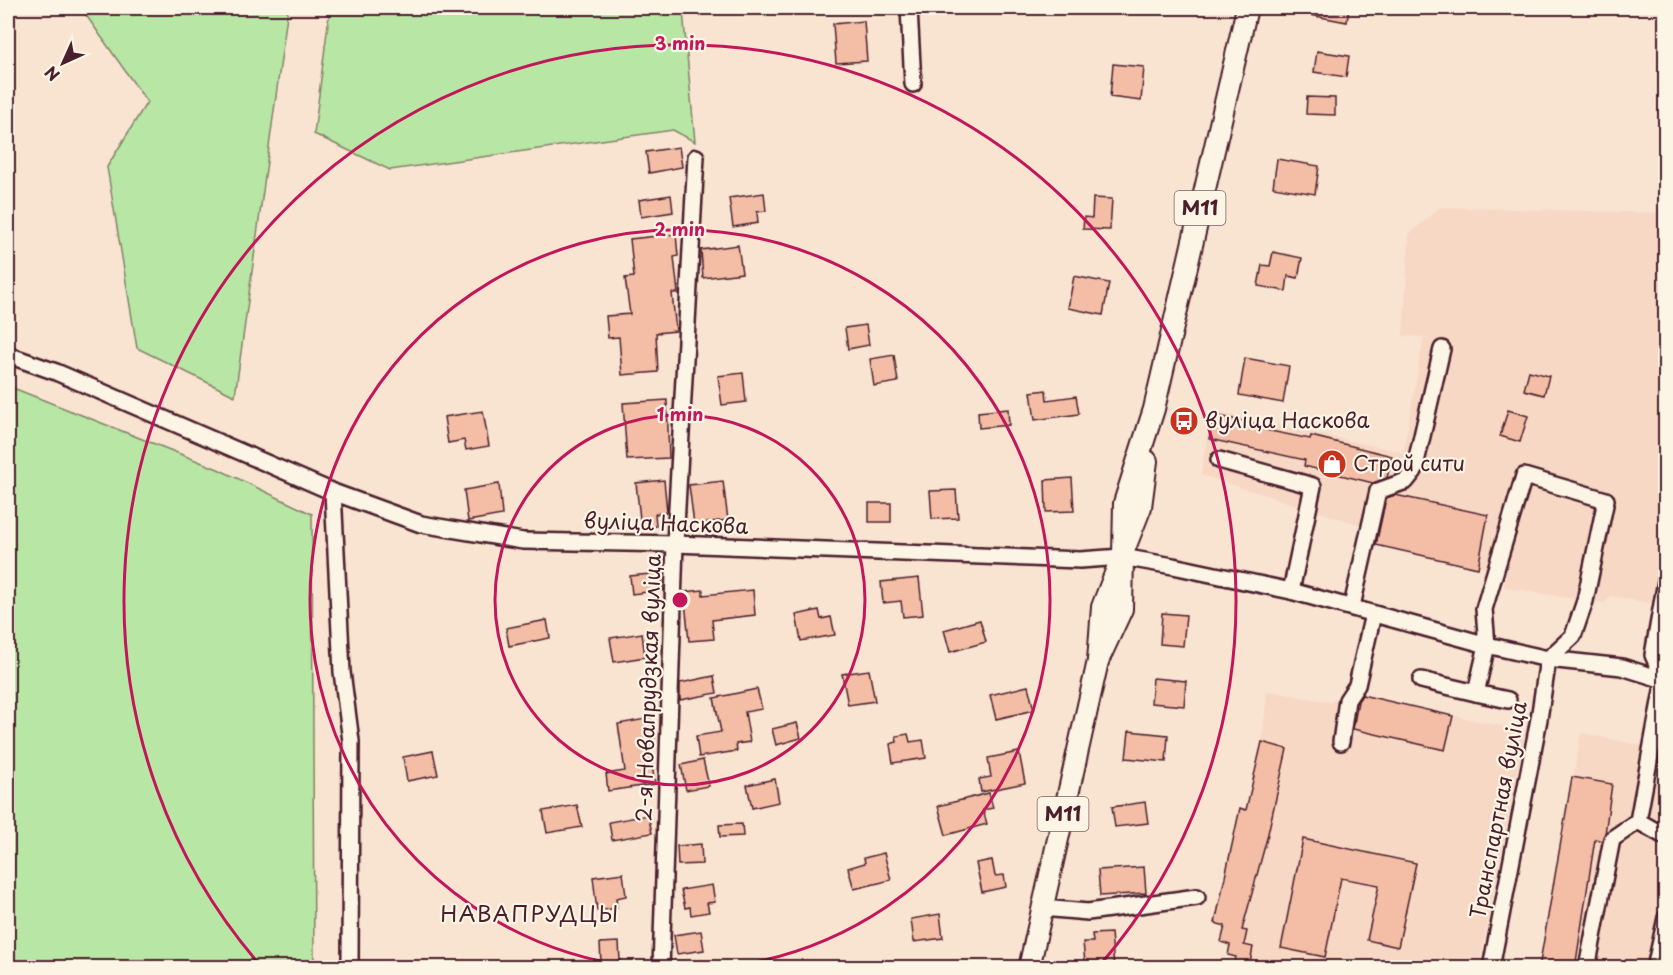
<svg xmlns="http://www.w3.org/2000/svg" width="1673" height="975" font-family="'Playpen Sans',sans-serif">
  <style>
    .built { fill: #f7d8c5 }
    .green { fill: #b8e6a4; stroke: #818268; stroke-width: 1.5 }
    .building { fill: #f3bda6; stroke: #4a1f2b; stroke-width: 1.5 }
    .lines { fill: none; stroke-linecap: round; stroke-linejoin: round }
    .minor-casing { stroke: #4a1f2b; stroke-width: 20 }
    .major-casing { stroke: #4a1f2b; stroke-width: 24 }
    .minor { stroke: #fcf5e5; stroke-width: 15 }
    .major { stroke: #fcf5e5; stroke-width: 20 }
    .ring { fill: none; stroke: #c2185b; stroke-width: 3 }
    .labels { text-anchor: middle; stroke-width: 4.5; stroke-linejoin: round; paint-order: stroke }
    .shield { fill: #fcf5e5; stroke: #7f5f63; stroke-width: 1.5 }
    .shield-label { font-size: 20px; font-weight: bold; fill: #4a1f2b }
    .poi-label { font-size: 21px; fill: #4a1f2b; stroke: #fcf5e5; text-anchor: start }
    .street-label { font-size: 21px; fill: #4a1f2b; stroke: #fcf5e5 }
    .neighbourhood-label { font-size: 22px; letter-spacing: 1.5px; fill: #4a1f2b; stroke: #fcf5e5 }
    .centre { fill: #c2185b; stroke: #fcf5e5; stroke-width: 3 }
    .ring-label { font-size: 18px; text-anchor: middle; font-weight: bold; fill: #c2185b; stroke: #fcf5e5; stroke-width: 4.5; stroke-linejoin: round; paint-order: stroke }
  </style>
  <rect width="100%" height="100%" fill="#f9e4d2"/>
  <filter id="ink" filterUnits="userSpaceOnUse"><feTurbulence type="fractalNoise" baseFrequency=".0167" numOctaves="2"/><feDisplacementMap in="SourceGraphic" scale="12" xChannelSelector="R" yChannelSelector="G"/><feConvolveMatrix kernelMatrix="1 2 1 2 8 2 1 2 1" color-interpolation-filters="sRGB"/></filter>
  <g filter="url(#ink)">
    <!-- built -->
    <g class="built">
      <path d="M1440,207L1665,213V606L1610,596L1605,603L1585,601L1504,587L1506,575L1495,570L1372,544L1367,527L1201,475L1211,411L1403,452L1424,337L1403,336L1409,234Z"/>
      <path d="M1267,691L1331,702L1336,698L1357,702L1359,695L1525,731L1479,967H1233L1236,957L1228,955L1230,945L1221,942L1225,926L1215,923L1240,808L1246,809L1262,742Z"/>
      <path d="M1581,733L1665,750V967L1539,968Z"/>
    </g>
    <!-- green -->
    <g class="green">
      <path d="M81,8H288L235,396L137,348L107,167L147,102Z"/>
      <path d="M330,8H599L600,10L683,11L695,142L673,130L390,170L314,134Z"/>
      <path d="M8,386L218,469L312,514L314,967H8Z"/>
    </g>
    <!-- building -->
    <g class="building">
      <path d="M1304,8H1349L1347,22L1304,14Z"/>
      <path d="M864,21L867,61L836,63L833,24Z"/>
      <path d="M1317,51L1349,56L1346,77L1314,72Z"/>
      <path d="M1113,64L1144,67L1141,101L1110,97Z"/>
      <path d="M1307,97L1335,98V115L1306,114Z"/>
      <path d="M679,147L682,167L649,173L646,152Z"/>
      <path d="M1277,159L1319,166L1315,194L1273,187Z"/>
      <path d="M764,193L766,211L757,212L758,223L733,227L729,198Z"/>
      <path d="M671,195L673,212L641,217L639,200Z"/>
      <path d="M1093,198L1112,199L1110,230L1083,229L1084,217L1092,218Z"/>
      <path d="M676,234L678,256L674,257L678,293H672L676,331L656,333L658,372L622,375L619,337L608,338L606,316L630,314L625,278L634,277L630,239Z"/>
      <path d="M738,245L742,273L703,278L701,250Z"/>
      <path d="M1273,252L1302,258L1298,278L1288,276L1286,291L1258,286L1262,265L1270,266Z"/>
      <path d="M1074,276L1109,283L1103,315L1068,308Z"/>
      <path d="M866,325L869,345L848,349L845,328Z"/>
      <path d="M894,355L898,382L874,386L870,359Z"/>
      <path d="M1245,358L1289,366L1283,403L1239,395Z"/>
      <path d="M1529,371L1549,376L1544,395L1524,390Z"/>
      <path d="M743,373L746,402L722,405L718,376Z"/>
      <path d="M1046,390L1047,400L1076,396L1079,414L1035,420L1031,392Z"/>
      <path d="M667,400L669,458L627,460L623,403Z"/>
      <path d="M1008,409L1009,425L979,428L978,412Z"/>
      <path d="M1508,410L1528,416L1520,442L1500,436Z"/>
      <path d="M483,411L489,446L466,450L464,440L448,443L444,417Z"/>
      <path d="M1214,415L1257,424L1256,428L1310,439L1311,436L1392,456L1387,478L1373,483L1304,466L1305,460L1209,439Z"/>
      <path d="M1072,478L1074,511L1046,512L1045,480Z"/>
      <path d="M664,480L667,512L655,514L656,526L641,528L636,483Z"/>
      <path d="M723,481L728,520L694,524L689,485Z"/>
      <path d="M499,484L502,515L468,521L464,490Z"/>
      <path d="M956,490L958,518L932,519L930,491Z"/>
      <path d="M1395,495L1488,515L1478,568L1376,545L1386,498Z"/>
      <rect x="869" y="503" width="22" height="19"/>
      <path d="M661,573L663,590L632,594L630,576Z"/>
      <path d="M919,578L923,615L903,617L901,601L883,603L881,582Z"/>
      <path d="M703,590V595L753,590L755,615L712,620L714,639L689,641L684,592Z"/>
      <path d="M819,610L821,619L831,617L835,635L801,641L796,615Z"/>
      <path d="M1162,613L1186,615L1183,646L1160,644Z"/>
      <path d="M547,620L550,638L509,646L506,628Z"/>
      <path d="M980,620L986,642L950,652L944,630Z"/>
      <path d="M642,633L645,657L614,662L610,638Z"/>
      <path d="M869,670L875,701L848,705L842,674Z"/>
      <path d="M714,676L717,693L680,700V683Z"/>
      <path d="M1153,678L1186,681L1184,706L1151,703Z"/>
      <path d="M1028,686L1034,710L996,719L990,695Z"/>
      <path d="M757,689L762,709L745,712L750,742L736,744L737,751L699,757L696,736L721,732L714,698Z"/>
      <path d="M1362,695L1453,716L1445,750L1353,729L1358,701Z"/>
      <path d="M651,718L655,738L648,739L655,784L608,791L606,774L625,771L618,724Z"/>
      <path d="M797,723L801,738L776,745L772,729Z"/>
      <path d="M1129,731L1168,735L1166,762L1126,758Z"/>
      <path d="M908,734L910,742L923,740L926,758L893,763L890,744L897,742L896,736Z"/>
      <path d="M1262,742L1287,749L1267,838L1242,930L1247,931L1244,945L1253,947L1249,968H1233L1236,957L1228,955L1230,945L1221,942L1225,926L1215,923L1240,808L1246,810Z"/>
      <path d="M433,751L438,775L407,781L403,757Z"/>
      <path d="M1019,752L1025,783L981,792L979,779L991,777L988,758Z"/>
      <path d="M703,760L709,786L686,790L681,765Z"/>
      <path d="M1572,777L1612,784L1605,834L1602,841L1595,839L1575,968H1539Z"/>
      <path d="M775,779L779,802L752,808L747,785Z"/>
      <path d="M989,793L993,808L983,810L987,824L946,835L938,806Z"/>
      <path d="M1145,802L1148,823L1115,827L1112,807Z"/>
      <path d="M577,805L582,827L547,833L543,811Z"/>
      <path d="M648,815L652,833L612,840L609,822Z"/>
      <path d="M742,824L743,836L720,837L719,825Z"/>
      <path d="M1303,839L1416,863L1398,947L1367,940L1379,885L1341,878L1325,957L1281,948Z"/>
      <path d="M701,844L702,864L678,865L677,846Z"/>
      <path d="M884,853L891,880L854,889L848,868L865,863L864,858Z"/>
      <path d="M992,860L995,876L1004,875L1006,887L982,892L976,863Z"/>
      <path d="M1144,867L1146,893L1100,896L1098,870Z"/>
      <path d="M623,873L626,896L616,898L617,908L597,911L593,877Z"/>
      <path d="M712,885L715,902L707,903L709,912L691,915L690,907L685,908L681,890Z"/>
      <path d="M940,914L943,938L914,942L911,919Z"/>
      <path d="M701,931L704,950L677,954L674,935Z"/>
      <path d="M1111,933L1114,966L1096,967V962L1085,963L1083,942H1093L1092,934Z"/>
      <path d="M619,942L620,961L601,963L600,943Z"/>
    </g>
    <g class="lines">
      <!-- minor casing -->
      <g class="minor-casing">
        <g id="minor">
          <path d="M909,8L913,84"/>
          <path d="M8,355L56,372L333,492L421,524L523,541L675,544L1080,560L1122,557L1173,566L1291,591L1487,645L1548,659L1622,667L1664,680L1638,821L1666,837"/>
          <path d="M1219,460L1313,486L1291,591"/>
          <path d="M333,492L342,672L351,741L350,968"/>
          <path d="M1666,581L1653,655L1664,680H1666"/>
          <path d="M1352,606L1378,491L1406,481L1414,471L1442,349"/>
          <path d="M1421,680L1476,693L1487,645L1484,609L1524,476L1606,500L1585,601L1573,636L1548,659"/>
          <path d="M1476,693L1508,700"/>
          <path d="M1341,742L1347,700L1357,685L1373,614"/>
          <path d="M1042,908L1088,912L1197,897"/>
          <path d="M661,968L675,544L696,157"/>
          <path d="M1491,968L1539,719L1548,659"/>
          <path d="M1587,968L1612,839L1638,821"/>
          <path d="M1655,968L1666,918"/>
        </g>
      </g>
      <!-- major casing -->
      <g class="major-casing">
        <g id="major">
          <path d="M1098,661L1122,609L1124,503L1154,409L1247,8"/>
          <path d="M1029,968L1098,661L1102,607L1141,507L1147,461"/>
        </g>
      </g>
      <!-- minor -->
      <use href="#minor" class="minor"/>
      <!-- major -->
      <use href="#major" class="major"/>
    </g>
  </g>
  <!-- distance rings -->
  <g class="ring">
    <circle cx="680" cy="600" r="185"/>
    <path d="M635 967A370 370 0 1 1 725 967"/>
    <path d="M260 965A556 556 0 1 1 1100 965"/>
  </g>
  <!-- icons -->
  <defs>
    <g id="bus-disc" transform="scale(1.5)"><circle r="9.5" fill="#c8321e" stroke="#fcf5e5"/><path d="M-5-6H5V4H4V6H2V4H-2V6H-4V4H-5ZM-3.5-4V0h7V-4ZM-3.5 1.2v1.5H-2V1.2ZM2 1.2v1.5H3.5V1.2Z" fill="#fff"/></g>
    <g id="shop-disc" transform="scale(1.5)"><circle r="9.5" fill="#c8321e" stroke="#fcf5e5"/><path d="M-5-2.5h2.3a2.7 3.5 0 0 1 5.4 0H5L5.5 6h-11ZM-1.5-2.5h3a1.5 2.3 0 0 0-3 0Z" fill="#fff"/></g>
  </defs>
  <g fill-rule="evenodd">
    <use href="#bus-disc" x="1184" y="421"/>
    <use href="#shop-disc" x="1332" y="464"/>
  </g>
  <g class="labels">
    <!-- shield labels -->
    <g class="shield">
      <rect x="1174.5" y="191" width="51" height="34" rx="4.5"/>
      <rect x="1037.5" y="797" width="51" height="34" rx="4.5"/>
    </g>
    <g class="shield-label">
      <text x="1200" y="215">М11</text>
      <text x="1063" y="821">М11</text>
    </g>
    <!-- poi labels -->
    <g class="poi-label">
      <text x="1205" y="428">вуліца Наскова</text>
      <text x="1353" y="471">Строй сити</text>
    </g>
    <!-- street labels -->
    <g class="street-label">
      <text transform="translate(666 524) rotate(2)" y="7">вуліца Наскова</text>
      <text transform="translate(649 688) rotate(-88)" y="7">2-я Новапрудзкая вуліца</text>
      <text transform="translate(1499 810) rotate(-79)" y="7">Транспартная вуліца</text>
    </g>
    <!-- neighbourhood labels -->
    <g class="neighbourhood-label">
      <text x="530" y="922">НАВАПРУДЦЫ</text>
    </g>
  </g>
  <circle cx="680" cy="600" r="9" class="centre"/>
  <g class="ring-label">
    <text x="680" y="50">3 min</text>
    <text x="680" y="236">2 min</text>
    <text x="680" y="421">1 min</text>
  </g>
  <!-- margin -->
  <rect width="1673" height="975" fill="none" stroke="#fcf5e5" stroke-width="30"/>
  <rect x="15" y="15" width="1643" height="945" fill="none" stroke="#4a1f2b" stroke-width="2" filter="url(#ink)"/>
  <!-- north arrow -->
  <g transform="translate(63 63) rotate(225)" stroke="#fcf5e5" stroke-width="4.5" paint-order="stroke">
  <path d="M0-4.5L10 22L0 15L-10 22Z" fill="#4a1f2b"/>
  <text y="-9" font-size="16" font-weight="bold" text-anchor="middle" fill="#4a1f2b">N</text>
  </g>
</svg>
